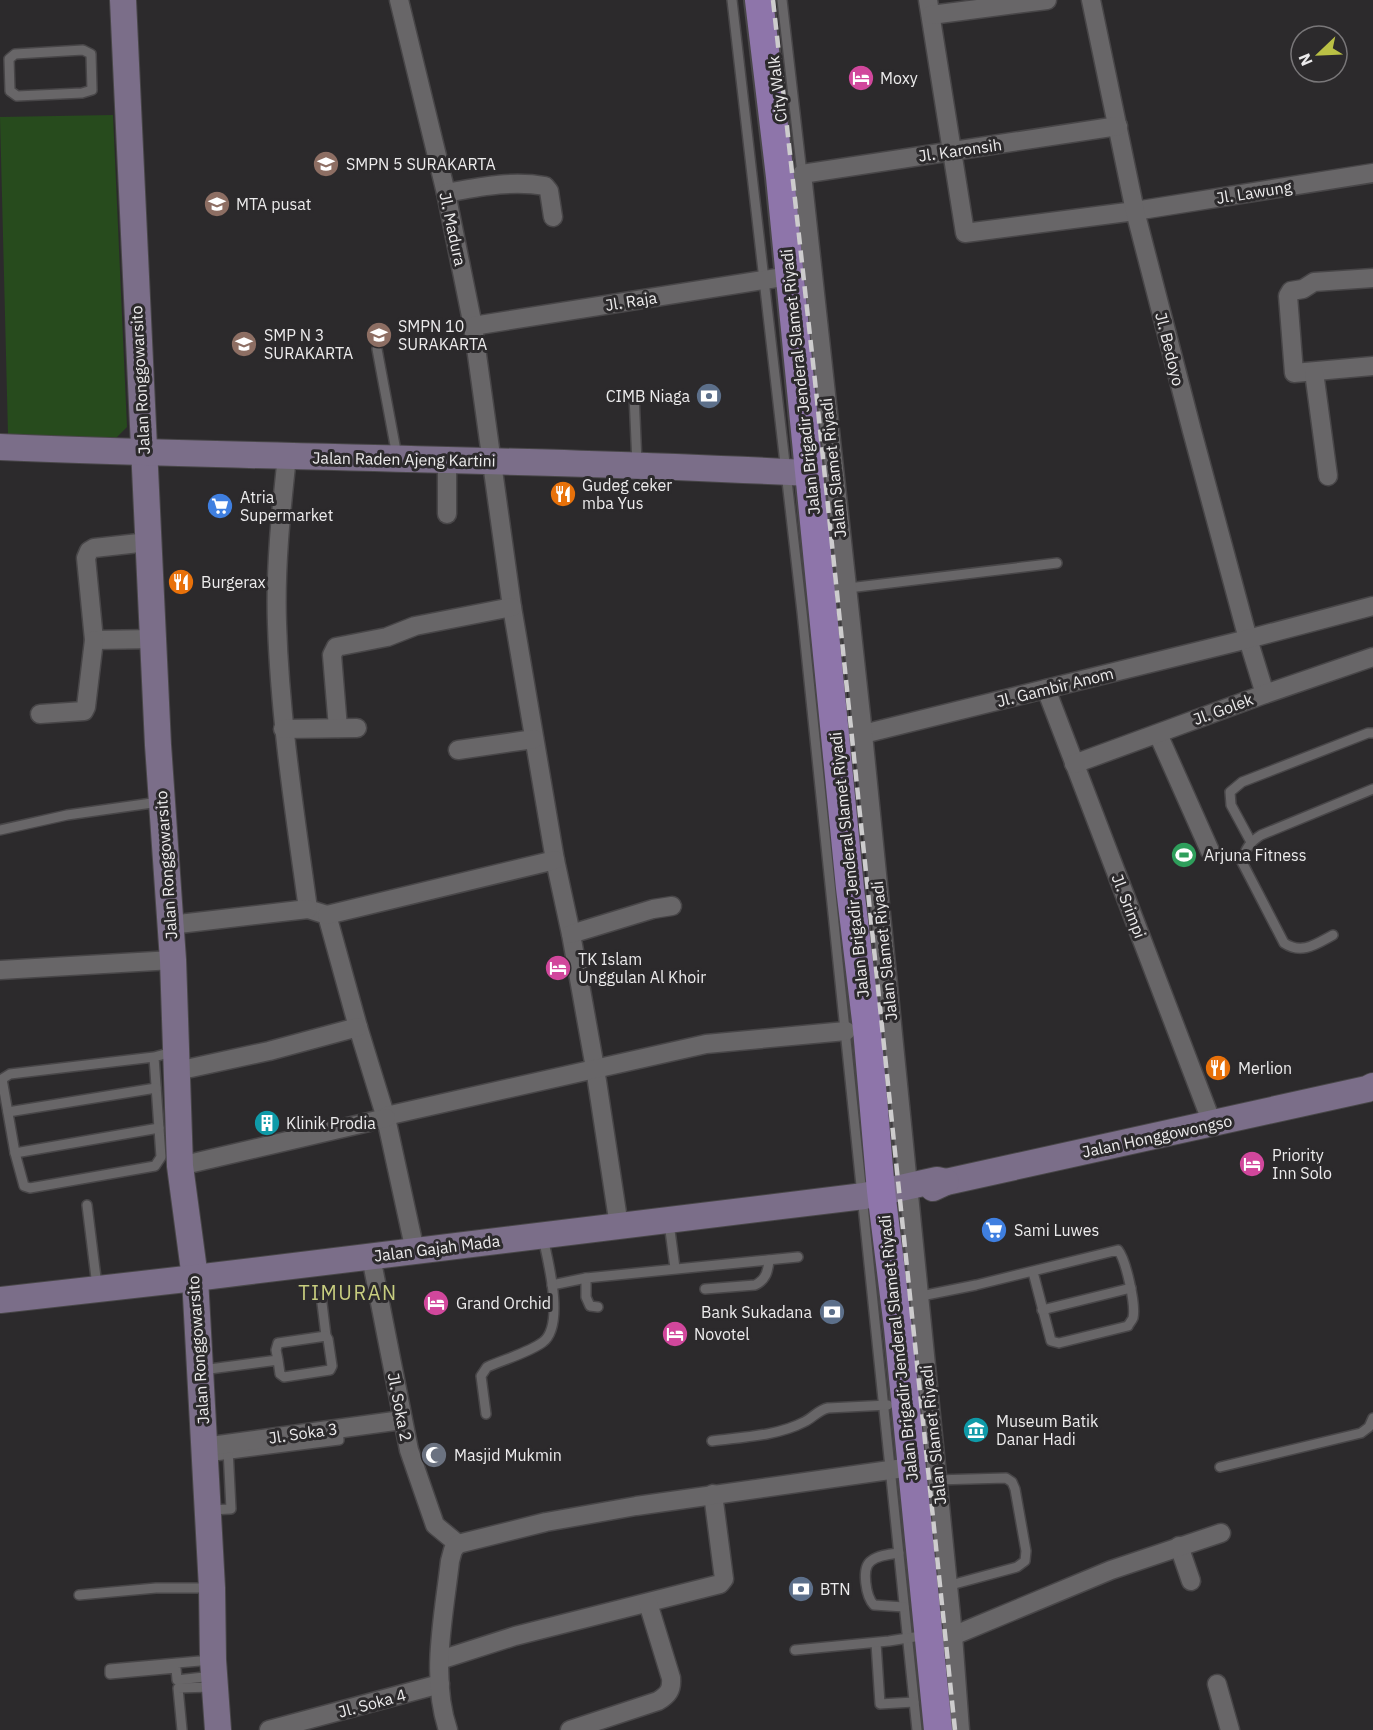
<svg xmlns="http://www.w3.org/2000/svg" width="1373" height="1730" font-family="'IBM Plex Sans',sans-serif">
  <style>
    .green { fill: #274b1d }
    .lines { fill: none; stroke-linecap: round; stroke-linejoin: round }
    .lane-casing { stroke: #484648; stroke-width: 12 }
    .street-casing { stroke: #484648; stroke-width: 21 }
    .secondary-casing { stroke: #484648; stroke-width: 28 }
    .primary-casing { stroke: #484648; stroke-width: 32 }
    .lane { stroke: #686668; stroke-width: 9 }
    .street { stroke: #686668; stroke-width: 18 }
    .secondary { stroke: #7b6e89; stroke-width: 26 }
    .primary { stroke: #8e75aa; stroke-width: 28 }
    .rail { stroke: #cdcccd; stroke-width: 4.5; stroke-dasharray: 12 6; stroke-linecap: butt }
    .labels { text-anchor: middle; stroke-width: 6; stroke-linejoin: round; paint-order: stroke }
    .poi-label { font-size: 16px; fill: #ecebec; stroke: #2c2a2c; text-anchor: start }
    .street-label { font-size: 16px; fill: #ecebec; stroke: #2c2a2c }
    .quarter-label { font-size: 20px; letter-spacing: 1.5px; fill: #c7cd7f; stroke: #2c2a2c }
  </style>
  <rect width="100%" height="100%" fill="#2c2a2c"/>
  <!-- green -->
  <path class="green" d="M113,115L127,427L116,438L8,434L0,117Z"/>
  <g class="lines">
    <!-- lane casing -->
    <g class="lane-casing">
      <g id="lane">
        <path d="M732,0L802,612L917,1730"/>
        <path d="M782,0L802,174H800"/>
        <path d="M83,50L91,54L92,90L82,93L17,96L10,91L9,59L15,54Z"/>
        <path d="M377,349L397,456"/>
        <path d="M634,394L637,464"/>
        <path d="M823,591L1057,563"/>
        <path d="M0,830L67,815L159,802"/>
        <path d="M1251,842L1231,805L1230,792L1242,782L1368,733H1373"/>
        <path d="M1333,935C1316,944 1302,955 1284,943L1242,862C1245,849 1250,842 1261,835L1373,789"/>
        <path d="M154,1057L10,1074L2,1079L15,1153L24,1186L30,1188L155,1166L161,1157L154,1057L176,1051"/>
        <path d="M8,1112L156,1088"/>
        <path d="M15,1153L159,1128"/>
        <path d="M87,1205L97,1286"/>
        <path d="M669,1223L675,1268"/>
        <path d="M586,1278V1297L590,1306L598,1307"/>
        <path d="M552,1285L586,1278L798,1257"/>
        <path d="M705,1289L755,1285C766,1280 768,1271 769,1260"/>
        <path d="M321,1295L326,1336"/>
        <path d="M916,1297L976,1285L1118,1250C1126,1260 1136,1305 1133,1318C1133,1319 1128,1325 1128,1326L1059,1343L1051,1341L1033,1272"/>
        <path d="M1042,1310L1131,1288"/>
        <path d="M202,1370L278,1360L280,1374L284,1377L330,1370L332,1366L328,1339L326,1336L278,1343L276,1350L278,1360"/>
        <path d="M486,1414L481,1376L487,1367C505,1359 528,1353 543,1342C565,1325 548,1261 543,1238"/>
        <path d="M712,1441C742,1437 777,1436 804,1422C813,1418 818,1410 828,1408L888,1405"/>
        <path d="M207,1457L339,1440L338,1429"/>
        <path d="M1220,1467L1361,1433L1369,1427L1373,1418"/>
        <path d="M935,1480L1006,1478L1012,1482L1015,1489L1026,1551L1025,1561L1017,1567L947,1586"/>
        <path d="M209,1510L231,1509L228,1449"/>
        <path d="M899,1553C890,1554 878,1555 871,1561C861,1568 866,1597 874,1605L904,1607"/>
        <path d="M79,1595L156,1588H210"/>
        <path d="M876,1643L880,1704L914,1702"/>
        <path d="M795,1650L889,1641L927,1635"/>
        <path d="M211,1660L110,1669V1674L176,1668L177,1680L213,1676"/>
        <path d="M182,1730L178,1688L212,1687"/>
      </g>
    </g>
    <!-- street casing -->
    <g class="street-casing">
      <g id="street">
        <path d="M399,0L446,193L473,326L512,607L555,860L571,934L595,1068L619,1226"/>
        <path d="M928,0L965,233L1135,211L1373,173"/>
        <path d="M1091,0L1135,211L1192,431L1248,639L1265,694"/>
        <path d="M931,15L1047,0"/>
        <path d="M446,193C479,187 511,180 545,186L549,191L553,217"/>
        <path d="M1373,278L1314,282L1303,289L1291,291L1288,296L1294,373L1373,366"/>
        <path d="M473,326L789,276"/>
        <path d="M1314,372L1328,476"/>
        <path d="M287,456C281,512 275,568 277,624C280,720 295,814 308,909L327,915L358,1027L386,1118L415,1251"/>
        <path d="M447,460V514"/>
        <path d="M148,542L94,548L89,551L86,558L94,640L153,639"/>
        <path d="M1046,689L1212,1123"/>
        <path d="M40,714L84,711L86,707L94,640"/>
        <path d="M338,728L332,655L336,647L387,637L415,626L512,607"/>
        <path d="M283,729L357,728"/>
        <path d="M1158,734L1210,851"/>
        <path d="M835,741L1248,639L1373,606"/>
        <path d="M458,750L534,739"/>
        <path d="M1074,764L1265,694L1373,657"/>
        <path d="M327,915L555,860"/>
        <path d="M170,925L308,909"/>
        <path d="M571,934L653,909L672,906"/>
        <path d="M0,970L173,960"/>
        <path d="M177,1071L269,1051L358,1027"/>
        <path d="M386,1116L706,1044L846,1031"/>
        <path d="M180,1166L386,1118"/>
        <path d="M371,1257L409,1450L435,1525L458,1544"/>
        <path d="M204,1447L402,1420"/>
        <path d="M1179,1546L1191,1581"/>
        <path d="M943,1640L1111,1570L1221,1533"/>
        <path d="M440,1660L515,1636L720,1584L724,1579L713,1494"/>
        <path d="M1217,1684L1230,1730"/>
        <path d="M269,1730L440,1684"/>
        <path d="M448,1730C430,1677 444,1615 450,1561L453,1550L458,1544L546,1522L636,1506L911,1467"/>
        <path d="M570,1730L658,1701C668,1695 672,1690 671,1678L648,1603"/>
        <path d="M960,1730L953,1636L863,734L802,174L1118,126"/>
      </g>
    </g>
    <!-- secondary casing -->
    <g class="secondary-casing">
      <g id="secondary">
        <path d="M123,0L158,745L173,960L180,1166L195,1278L212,1588L213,1660L218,1730"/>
        <path d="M0,447C269,458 539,459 808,473"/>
        <path d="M933,1188L946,1182L1367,1089L1373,1086"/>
        <path d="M0,1300L195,1278L864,1196L937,1180L946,1182"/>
      </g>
    </g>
    <!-- primary casing -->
    <g class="primary-casing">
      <path id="primary" d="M759,0L780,177L850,888L867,1029L881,1191L898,1328L938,1730"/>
    </g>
    <!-- lane -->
    <use href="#lane" class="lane"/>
    <!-- street -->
    <use href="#street" class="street"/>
    <!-- secondary -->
    <use href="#secondary" class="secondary"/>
    <!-- primary -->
    <use href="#primary" class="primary"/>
    <!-- rail -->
    <path class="rail" d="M773,0L815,381L955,1730"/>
  </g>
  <!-- icons -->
  <defs>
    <g id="hotel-disc" transform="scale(1.35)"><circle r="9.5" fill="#d1479c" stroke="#2c2a2c"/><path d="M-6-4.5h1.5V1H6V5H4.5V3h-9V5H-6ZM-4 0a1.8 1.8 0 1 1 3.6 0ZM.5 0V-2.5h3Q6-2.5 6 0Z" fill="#fff"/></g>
    <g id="school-disc" transform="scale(1.35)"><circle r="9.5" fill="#8d6e63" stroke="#2c2a2c"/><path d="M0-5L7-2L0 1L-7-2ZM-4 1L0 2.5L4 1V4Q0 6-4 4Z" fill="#fff"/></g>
    <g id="bank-disc" transform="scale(1.35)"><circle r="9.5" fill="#5c6f8a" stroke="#2c2a2c"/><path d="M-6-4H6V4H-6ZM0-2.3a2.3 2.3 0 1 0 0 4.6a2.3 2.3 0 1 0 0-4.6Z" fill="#fff"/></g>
    <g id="restaurant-disc" transform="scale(1.35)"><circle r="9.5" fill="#e8710a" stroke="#2c2a2c"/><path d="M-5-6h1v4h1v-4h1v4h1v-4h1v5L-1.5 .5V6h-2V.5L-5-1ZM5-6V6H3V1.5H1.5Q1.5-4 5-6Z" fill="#fff"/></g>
    <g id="supermarket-disc" transform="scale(1.35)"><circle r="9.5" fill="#3f7fe0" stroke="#2c2a2c"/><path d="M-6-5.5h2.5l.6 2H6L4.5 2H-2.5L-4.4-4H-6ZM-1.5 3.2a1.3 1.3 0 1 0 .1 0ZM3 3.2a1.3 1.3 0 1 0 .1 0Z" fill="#fff"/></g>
    <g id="stadium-disc" transform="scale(1.35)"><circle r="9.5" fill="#2e9e5b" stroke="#2c2a2c"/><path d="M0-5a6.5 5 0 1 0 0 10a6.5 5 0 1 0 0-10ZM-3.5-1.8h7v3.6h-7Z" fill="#fff"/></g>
    <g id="building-disc" transform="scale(1.35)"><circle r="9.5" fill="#0f9aa8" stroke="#2c2a2c"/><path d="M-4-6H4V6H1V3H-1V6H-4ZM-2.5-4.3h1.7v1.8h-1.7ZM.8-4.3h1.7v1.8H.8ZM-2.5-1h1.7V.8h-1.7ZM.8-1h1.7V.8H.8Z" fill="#fff"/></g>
    <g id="museum-disc" transform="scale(1.35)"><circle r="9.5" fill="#0f9aa8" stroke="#2c2a2c"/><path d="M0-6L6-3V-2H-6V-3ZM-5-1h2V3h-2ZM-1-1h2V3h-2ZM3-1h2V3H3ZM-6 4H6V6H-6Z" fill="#fff"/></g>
    <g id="mosque-disc" transform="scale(1.35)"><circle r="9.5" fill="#6b7280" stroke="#2c2a2c"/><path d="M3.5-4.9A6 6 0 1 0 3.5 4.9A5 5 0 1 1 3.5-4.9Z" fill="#fff"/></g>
  </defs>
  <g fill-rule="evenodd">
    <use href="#hotel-disc" x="861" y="78"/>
    <use href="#school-disc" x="326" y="164"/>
    <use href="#school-disc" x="217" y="204"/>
    <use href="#school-disc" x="379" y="335"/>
    <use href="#school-disc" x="244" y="344"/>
    <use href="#bank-disc" x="709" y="396"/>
    <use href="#restaurant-disc" x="563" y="494"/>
    <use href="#supermarket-disc" x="220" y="506"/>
    <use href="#restaurant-disc" x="181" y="582"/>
    <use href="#stadium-disc" x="1184" y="855"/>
    <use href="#hotel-disc" x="558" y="968"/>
    <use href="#restaurant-disc" x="1218" y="1068"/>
    <use href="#building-disc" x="267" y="1123"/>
    <use href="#hotel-disc" x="1252" y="1164"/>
    <use href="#supermarket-disc" x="994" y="1230"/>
    <use href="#hotel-disc" x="436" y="1303"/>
    <use href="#bank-disc" x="832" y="1312"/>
    <use href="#hotel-disc" x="675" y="1334"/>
    <use href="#museum-disc" x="976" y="1430"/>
    <use href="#mosque-disc" x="434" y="1455"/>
    <use href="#bank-disc" x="801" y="1589"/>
  </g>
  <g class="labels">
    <!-- poi labels -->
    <g class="poi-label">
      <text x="880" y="84">Moxy</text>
      <text x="346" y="170">SMPN 5 SURAKARTA</text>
      <text x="236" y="210">MTA pusat</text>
      <text x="398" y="332">SMPN 10<tspan x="398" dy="18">SURAKARTA</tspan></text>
      <text x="264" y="341">SMP N 3<tspan x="264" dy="18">SURAKARTA</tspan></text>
      <text x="690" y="402" text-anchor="end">CIMB Niaga</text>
      <text x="582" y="491">Gudeg ceker<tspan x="582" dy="18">mba Yus</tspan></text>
      <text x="240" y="503">Atria<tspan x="240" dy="18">Supermarket</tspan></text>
      <text x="201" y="588">Burgerax</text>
      <text x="1204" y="861">Arjuna Fitness</text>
      <text x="578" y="965">TK Islam<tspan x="578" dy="18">Unggulan Al Khoir</tspan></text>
      <text x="1238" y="1074">Merlion</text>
      <text x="286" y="1129">Klinik Prodia</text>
      <text x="1272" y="1161">Priority<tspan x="1272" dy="18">Inn Solo</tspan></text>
      <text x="1014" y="1236">Sami Luwes</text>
      <text x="456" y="1309">Grand Orchid</text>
      <text x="812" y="1318" text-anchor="end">Bank Sukadana</text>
      <text x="694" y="1340">Novotel</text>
      <text x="996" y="1427">Museum Batik<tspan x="996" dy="18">Danar Hadi</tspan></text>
      <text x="454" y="1461">Masjid Mukmin</text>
      <text x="820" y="1595">BTN</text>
    </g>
    <!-- street labels -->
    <g class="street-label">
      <text transform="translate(777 89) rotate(-97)" y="6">City Walk</text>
      <text transform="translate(960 150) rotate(-8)" y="6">Jl. Karonsih</text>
      <text transform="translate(1254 192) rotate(-9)" y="6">Jl. Lawung</text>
      <text transform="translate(453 229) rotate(78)" y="6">Jl. Madura</text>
      <text transform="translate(631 301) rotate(-9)" y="6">Jl. Raja</text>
      <text transform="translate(1170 349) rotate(76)" y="6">Jl. Bedoyo</text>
      <text transform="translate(140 380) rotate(-93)" y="6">Jalan Ronggowarsito</text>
      <text transform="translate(800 382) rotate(-96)" y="6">Jalan Brigadir Jenderal Slamet Riyadi</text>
      <text transform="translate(404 459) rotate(1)" y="6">Jalan Raden Ajeng Kartini</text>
      <text transform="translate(833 468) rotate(-96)" y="6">Jalan Slamet Riyadi</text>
      <text transform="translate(1055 687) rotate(-14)" y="6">Jl. Gambir Anom</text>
      <text transform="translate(1223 709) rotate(-20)" y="6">Jl. Golek</text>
      <text transform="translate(166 865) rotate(-94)" y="6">Jalan Ronggowarsito</text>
      <text transform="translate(849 865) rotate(-96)" y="6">Jalan Brigadir Jenderal Slamet Riyadi</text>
      <text transform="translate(1129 906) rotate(69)" y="6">Jl. Srimpi</text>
      <text transform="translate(884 951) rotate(-96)" y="6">Jalan Slamet Riyadi</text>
      <text transform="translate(1157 1136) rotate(-12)" y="6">Jalan Honggowongso</text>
      <text transform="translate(437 1248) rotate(-7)" y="6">Jalan Gajah Mada</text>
      <text transform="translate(898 1348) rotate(-96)" y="6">Jalan Brigadir Jenderal Slamet Riyadi</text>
      <text transform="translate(198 1350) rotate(-94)" y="6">Jalan Ronggowarsito</text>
      <text transform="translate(400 1407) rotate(79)" y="6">Jl. Soka 2</text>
      <text transform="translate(303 1433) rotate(-8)" y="6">Jl. Soka 3</text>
      <text transform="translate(933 1435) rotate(-96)" y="6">Jalan Slamet Riyadi</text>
      <text transform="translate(372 1703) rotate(-15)" y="6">Jl. Soka 4</text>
    </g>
    <!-- quarter labels -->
    <g class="quarter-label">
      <text x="348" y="1300">TIMURAN</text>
    </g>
  </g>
  <!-- north arrow -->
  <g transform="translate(1319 54) rotate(247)"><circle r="28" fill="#2c2a2c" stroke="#797779" stroke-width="1.5"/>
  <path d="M0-4.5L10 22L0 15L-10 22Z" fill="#bac045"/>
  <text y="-9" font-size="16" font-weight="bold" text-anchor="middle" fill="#ecebec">N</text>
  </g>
</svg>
